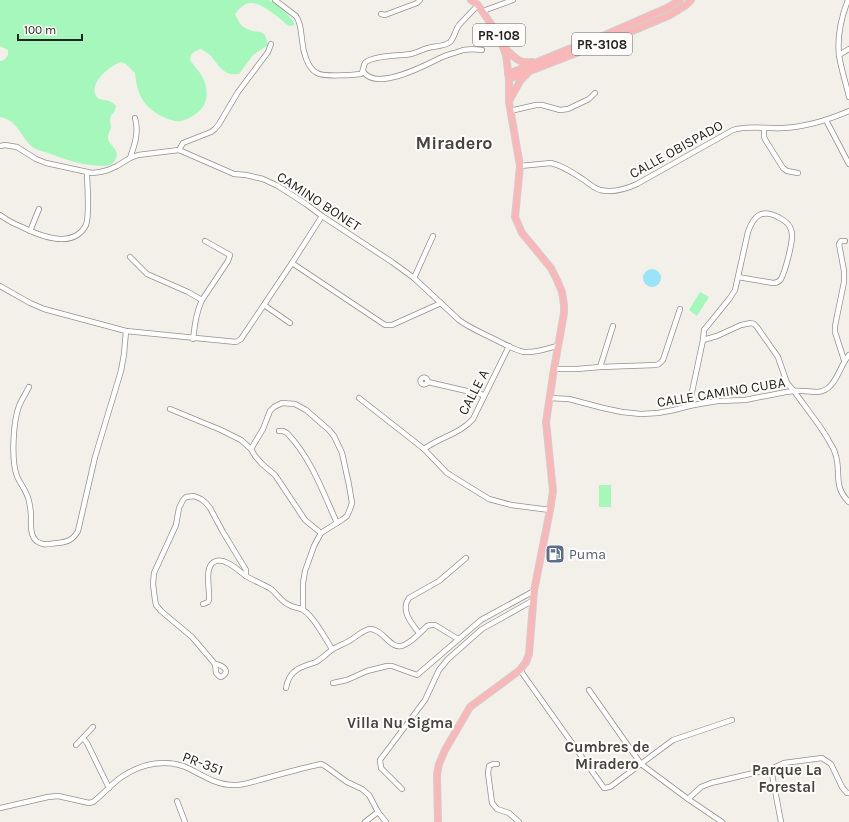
<svg xmlns="http://www.w3.org/2000/svg" width="849" height="822" font-family="Karla,sans-serif">
  <style>
    .green { fill: #a6f7bc }
    .water { fill: #99e4f7 }
    .lines { fill: none; stroke-linecap: round; stroke-linejoin: round }
    .minor-casing { stroke: #94918b; stroke-width: 6 }
    .major-casing { stroke: #cfcfce; stroke-width: 8 }
    .minor { stroke: #fff; stroke-width: 4.5 }
    .major { stroke: #fab7b8; stroke-width: 6 }
    .labels { text-anchor: middle; stroke-width: 4; stroke-linejoin: round; paint-order: stroke }
    .shield { fill: #fffdfb; stroke: #676663; stroke-width: 1 }
    .shield-label { font-size: 13px; font-weight: bold; fill: #262522 }
    .street-label { font-size: 14px; fill: #262522; stroke: #fffdfb }
    .service-label { font-size: 14px; fill: #4e5e75; stroke: #fffdfb; text-anchor: start }
    .neighbourhood-label { font-size: 15px; font-weight: bold; fill: #484540; stroke: #fffdfb }
    .district-label { font-size: 18px; font-weight: bold; fill: #484540; stroke: #fffdfb }
  </style>
  <rect width="100%" height="100%" fill="#f3f0e9"/>
  <!-- green -->
  <g class="green">
    <path d="M0,0H269C280,7 289,13 295,25L289,26C280,19 262,2 251,3C244,3 239,9 235,14C238,20 240,26 247,29C260,35 264,26 268,45L253,55L239,74C223,76 220,67 211,56C208,53 204,51 201,49C194,51 191,53 190,60C195,67 201,73 204,80C210,98 206,110 189,118C186,119 183,121 180,121C175,122 168,119 163,117C143,107 137,94 135,73L126,64L121,62C110,66 89,82 96,96C99,101 106,99 111,102C112,102 115,105 116,106C116,106 115,111 114,112C112,116 113,112 111,116C109,120 111,124 111,128C110,131 108,134 108,137C107,145 120,148 116,158C115,163 109,166 104,166C85,166 66,160 48,153C42,151 36,150 31,146C21,136 17,120 0,117V61L4,60L8,55V50L0,46Z"/>
    <path d="M700,292L709,297L697,316L689,310Z"/>
    <rect x="599" y="485" width="12" height="22"/>
  </g>
  <!-- water -->
  <circle class="water" cx="652" cy="278" r="9"/>
  <g class="lines">
    <!-- minor casing -->
    <g class="minor-casing">
      <g id="minor">
        <path d="M275,0L296,16C301,23 301,32 302,40C303,51 307,68 317,73C323,77 353,75 361,74C364,70 363,66 365,63C372,55 401,56 411,54C419,52 425,48 432,47C438,46 445,46 450,42C455,37 455,30 459,25L478,5"/>
        <path d="M848,0C841,18 837,36 839,55C841,69 846,83 849,97"/>
        <path d="M483,11L513,0"/>
        <path d="M381,14L385,15L417,3L420,0"/>
        <path d="M839,55L849,49"/>
        <path d="M363,71C375,92 424,66 440,58C447,55 455,53 463,50C470,49 475,49 482,50"/>
        <path d="M510,111L536,105H542L560,110L568,109L589,99L595,93"/>
        <path d="M826,120L849,164"/>
        <path d="M764,128V137L766,141L783,168L787,171L798,173"/>
        <path d="M0,146L5,145L17,147L36,159L46,163L92,173L100,172L108,170L117,166L130,158L138,155L179,150L234,174L246,175L263,179L278,186L306,204L322,216L392,262L414,278L459,320C471,329 485,334 498,341C506,345 515,350 524,352C535,353 547,349 557,346"/>
        <path d="M179,150L183,143L211,132L215,129L219,124L238,92L268,52L271,44"/>
        <path d="M130,158C135,144 139,132 135,118"/>
        <path d="M520,166L551,163C564,166 573,173 584,180C589,184 594,188 600,190C612,193 626,189 637,184L733,130C749,125 766,129 783,128C806,127 828,120 849,111"/>
        <path d="M0,215C7,220 14,224 22,227C40,236 73,250 86,225C90,215 87,184 87,172"/>
        <path d="M30,231L39,209"/>
        <path d="M130,257L147,274L188,292L202,300"/>
        <path d="M292,263L385,325H392L441,303"/>
        <path d="M414,278L433,236"/>
        <path d="M0,286L30,303L44,309L126,331L236,342L241,339L292,263L322,216"/>
        <path d="M264,305L290,323"/>
        <path d="M613,326L600,367L656,365L659,364L663,360L680,309"/>
        <path d="M193,339C195,324 196,313 202,300L228,261L230,255L205,241"/>
        <path d="M703,340L717,336L741,325L751,323L754,324L757,327L778,357L787,383L794,391C801,390 809,392 817,392C836,391 838,368 849,355"/>
        <path d="M844,360L835,332V326L844,282V271L839,244L841,241H845"/>
        <path d="M554,369H577L600,367"/>
        <circle cx="424" cy="381" r="3.5"/>
        <path d="M428,382L484,395"/>
        <path d="M29,387C26,393 22,399 19,406C13,422 11,461 17,476C20,484 27,491 29,501C30,506 31,511 31,516C31,526 29,541 43,544C47,545 53,543 58,543C67,542 73,540 78,531L95,457L121,371L124,354L126,331"/>
        <path d="M359,398L424,449L447,473L489,499L511,505L550,510"/>
        <path d="M549,398L569,399L603,408L622,412L641,414L658,413L674,410L689,406L705,403L718,401L745,400L786,392L794,391C805,407 818,422 828,439C830,444 834,448 835,453C842,471 832,486 849,502"/>
        <path d="M689,406L703,340L704,330L730,298L735,290L748,232C753,217 761,208 778,217C783,220 788,222 790,227C791,229 792,233 792,236C792,245 785,272 781,279C779,282 776,283 773,283L738,277"/>
        <path d="M170,409L221,430L241,440L251,449L255,456L262,464L275,475L305,520L321,533"/>
        <path d="M279,431H283L287,433C311,458 323,492 337,523"/>
        <path d="M251,449L263,429L270,411L274,407L282,403L295,404L306,410L329,430L334,436L342,453L349,485L352,503L350,509L347,516L343,519L321,533L314,546L305,571L303,583V609"/>
        <path d="M424,449C440,437 460,434 473,419L509,346"/>
        <path d="M203,604L208,602L209,600C210,590 204,567 214,562C224,556 239,571 246,576C254,581 263,584 271,589C277,594 282,602 289,605C299,610 301,606 310,616C319,626 325,638 332,649"/>
        <path d="M419,633C411,623 400,610 409,598L439,581L466,558"/>
        <path d="M215,664C222,665 232,671 221,677L219,676L216,673L215,664L192,637L161,611L156,605L155,600L153,584L154,573L176,525L179,508L183,500L186,497L194,496L201,499L206,503L210,508L223,532L246,570V576"/>
        <path d="M520,670L604,788L610,787L673,740L732,720"/>
        <path d="M333,683L347,680L367,671L387,666H392L417,675L481,620L534,591"/>
        <path d="M286,688C287,683 289,676 294,672C300,666 308,665 316,662C322,659 327,653 333,649C338,646 344,644 349,641C355,638 364,629 370,629C384,629 391,652 404,645C412,642 421,632 427,626L431,625H435L458,639"/>
        <path d="M589,690L641,764L688,799L722,822"/>
        <path d="M83,738L87,743L109,788"/>
        <path d="M76,745L93,727"/>
        <path d="M497,764H493L489,766L488,773L492,803L497,809L509,813L519,822"/>
        <path d="M771,769L781,822"/>
        <path d="M402,789L381,768L380,760L425,700L439,670L448,659L482,629L532,601"/>
        <path d="M688,799L701,787L711,783L771,769L784,763L822,758L831,764L842,787L847,793H849"/>
        <path d="M177,801L185,822"/>
        <path d="M0,808L48,797L58,796L89,803L93,802C104,794 112,783 123,776C143,763 168,758 190,769C205,777 219,786 236,785C245,785 255,781 263,779C281,774 299,769 317,765L321,764L325,766L347,782L362,789L369,795L378,812L386,822"/>
        <path d="M365,822L378,812"/>
      </g>
    </g>
    <!-- major casing -->
    <g class="major-casing">
      <g id="major">
        <path d="M505,48C514,57 519,64 532,62"/>
        <path d="M508,74L569,49L605,35L667,8L680,0"/>
        <path d="M509,79L618,37L670,15L686,5L691,0"/>
        <path d="M509,101L520,81L527,74"/>
        <path d="M438,822L437,774L439,764L445,750L470,707L520,670L526,662L529,654L534,591L550,510L553,491L546,422L554,369L564,313V305L562,292L557,280L551,268L522,233L515,217L520,166L509,102V79L506,55L498,34L478,5L471,0"/>
      </g>
    </g>
    <!-- minor -->
    <use href="#minor" class="minor"/>
    <!-- major -->
    <use href="#major" class="major"/>
  </g>
  <!-- icons -->
  <defs>
    <g id="fuel-square" transform="scale(1)"><rect x="-9" y="-9" width="18" height="18" rx="4" fill="#5c6f8a" stroke="#fffdfb"/><path d="M-5.5-6h7V0h2V4h1.3V-2.5L3-4.5l.8-.8L6-3V5H2.5V1h-1V6h-7ZM-4.2-4.7v3.2H.2V-4.7Z" fill="#fff"/></g>
  </defs>
  <g fill-rule="evenodd">
    <use href="#fuel-square" x="555" y="554"/>
  </g>
  <g class="labels">
    <!-- shield labels -->
    <g class="shield">
      <rect x="473" y="24" width="52" height="22" rx="3"/>
      <rect x="572" y="33" width="60" height="22" rx="3"/>
    </g>
    <g class="shield-label">
      <text x="499" y="40">PR-108</text>
      <text x="602" y="49">PR-3108</text>
    </g>
    <!-- street labels -->
    <g class="street-label">
      <text transform="translate(676 149) rotate(-29)" y="5">CALLE OBISPADO</text>
      <text transform="translate(319 201) rotate(33)" y="5">CAMINO BONET</text>
      <text transform="translate(473 392) rotate(-62)" y="5">CALLE A</text>
      <text transform="translate(721 392) rotate(-9)" y="5">CALLE CAMINO CUBA</text>
      <text transform="translate(203 763) rotate(21)" y="5">PR-351</text>
    </g>
    <!-- service labels -->
    <g class="service-label">
      <text x="569" y="559">Puma</text>
    </g>
    <!-- neighbourhood labels -->
    <g class="neighbourhood-label">
      <text x="400" y="728">Villa Nu Sigma</text>
      <text x="607" y="752">Cumbres de<tspan x="607" dy="17">Miradero</tspan></text>
      <text x="787" y="775">Parque La<tspan x="787" dy="17">Forestal</tspan></text>
    </g>
    <!-- district labels -->
    <g class="district-label">
      <text x="454" y="149">Miradero</text>
    </g>
  </g>
  <!-- scale -->
  <path d="M18 34v6h64v-6" fill="none" stroke="#262522" stroke-width="2"/>
  <text x="24" y="34" font-size="12" fill="#262522" stroke="#fffdfb" stroke-width="3" paint-order="stroke">100 m</text>
</svg>
